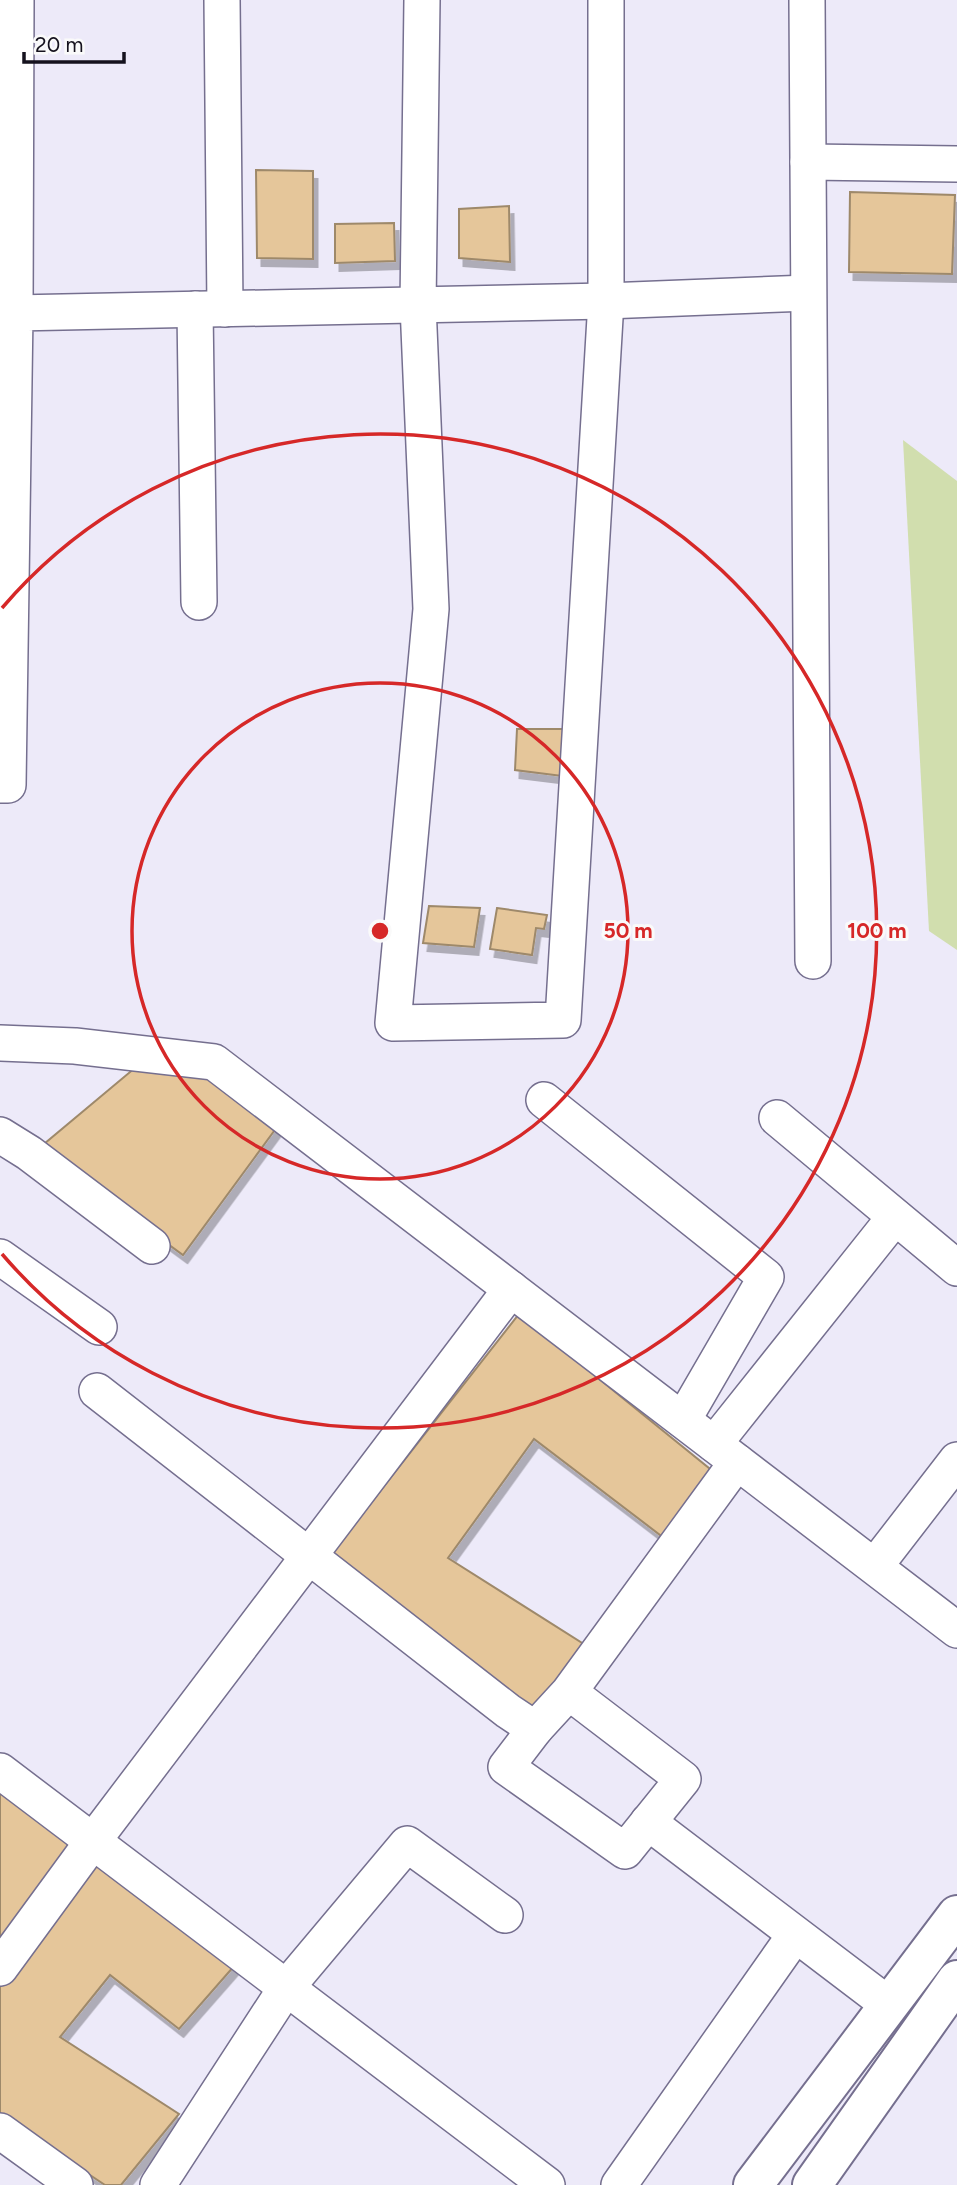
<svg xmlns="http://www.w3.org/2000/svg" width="957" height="2185" font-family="Figtree,sans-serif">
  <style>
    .green { fill: #d1deae }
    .building { fill: #e5c69a; stroke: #9e896b; stroke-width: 2; filter: url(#shadow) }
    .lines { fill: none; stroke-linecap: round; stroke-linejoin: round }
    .minor-casing { stroke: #756f8f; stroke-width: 38 }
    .major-casing { stroke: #756f8f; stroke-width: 42 }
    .minor { stroke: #fff; stroke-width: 35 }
    .major { stroke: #fff; stroke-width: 38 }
    .ring { fill: none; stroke: #d62828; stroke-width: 3.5 }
    .centre { fill: #d62828; stroke: #fafafa; stroke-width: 3.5 }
    .ring-label { font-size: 21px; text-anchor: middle; font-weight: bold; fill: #d62828; stroke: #fafafa; stroke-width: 6; stroke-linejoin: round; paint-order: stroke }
  </style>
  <defs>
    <filter id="shadow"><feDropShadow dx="4.5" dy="8" stdDeviation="0" flood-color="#0004"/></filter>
  </defs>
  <rect width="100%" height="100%" fill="#edeaf9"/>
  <!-- green -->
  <path class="green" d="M903,440L957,481V950L929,931Z"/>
  <!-- building -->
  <g class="building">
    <path d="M256,170L313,171V259L257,258Z"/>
    <path d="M850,192L955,195L952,274L849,272Z"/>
    <path d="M509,206L510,262L459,258V209Z"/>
    <path d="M394,223L395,261L335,263V224Z"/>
    <path d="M517,729H576L570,777L515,770Z"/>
    <path d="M429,906L480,908L474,947L423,943Z"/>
    <path d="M497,908L547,915L544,929L536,928L532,955L490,949Z"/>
    <path d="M142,1062L212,1075L277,1127L183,1255L38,1149Z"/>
    <path d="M519,1314L715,1473L664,1538L534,1439L448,1558L590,1648L531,1717L326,1560Z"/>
    <path d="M0,1781L81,1844L0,1944Z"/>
    <path d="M95,1851L235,1965L179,2029L110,1975L60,2037L179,2114L121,2185H105L0,2115V1981Z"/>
  </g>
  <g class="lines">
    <!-- minor casing -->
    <g class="minor-casing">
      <g id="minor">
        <path d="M222,0L225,309"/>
        <path d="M422,0L418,305L431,609L393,1023L563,1020L606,301V0"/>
        <path d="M807,0L813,961"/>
        <path d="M808,162L957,164"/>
        <path d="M195,309L199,602"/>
        <path d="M15,313L16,0"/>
        <path d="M0,785H8L15,313L606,301L808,293"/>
        <path d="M0,1043L75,1046L214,1062L957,1630"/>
        <path d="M544,1100L766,1277L683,1420"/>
        <path d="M777,1118L957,1268"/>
        <path d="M0,1135L29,1153L152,1246"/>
        <path d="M0,1257L99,1327"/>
        <path d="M97,1391L508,1711L535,1729"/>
        <path d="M714,1444L895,1217"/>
        <path d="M875,1566L957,1460"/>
        <path d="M569,1692L683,1779L625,1851L506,1767L535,1729L569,1692L737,1462"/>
        <path d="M0,1771L547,2185"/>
        <path d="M648,1822L889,2005"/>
        <path d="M0,1968L93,1841L511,1289"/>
        <path d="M0,2131L75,2185"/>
        <path d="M158,2185L286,1988L407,1844L505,1915"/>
        <path d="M619,2185L795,1935"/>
      </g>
    </g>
    <!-- major casing -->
    <g class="major-casing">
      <g id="major">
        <path d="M753,2185L957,1915"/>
        <path d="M812,2185L957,1980"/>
      </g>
    </g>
    <!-- minor -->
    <use href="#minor" class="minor"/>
    <!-- major -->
    <use href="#major" class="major"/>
  </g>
  <!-- distance rings -->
  <g class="ring">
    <circle cx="380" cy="931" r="248"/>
    <path d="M2 608A497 497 0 1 1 2 1254"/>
  </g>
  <circle cx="380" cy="931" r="10" class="centre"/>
  <g class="ring-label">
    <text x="628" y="938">50 m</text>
    <text x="877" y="938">100 m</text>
  </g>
  <!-- scale -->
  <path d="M24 52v10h100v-10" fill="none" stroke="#15121e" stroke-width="3.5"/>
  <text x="35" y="52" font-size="21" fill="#15121e" stroke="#fafafa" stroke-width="5" paint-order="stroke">20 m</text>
</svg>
